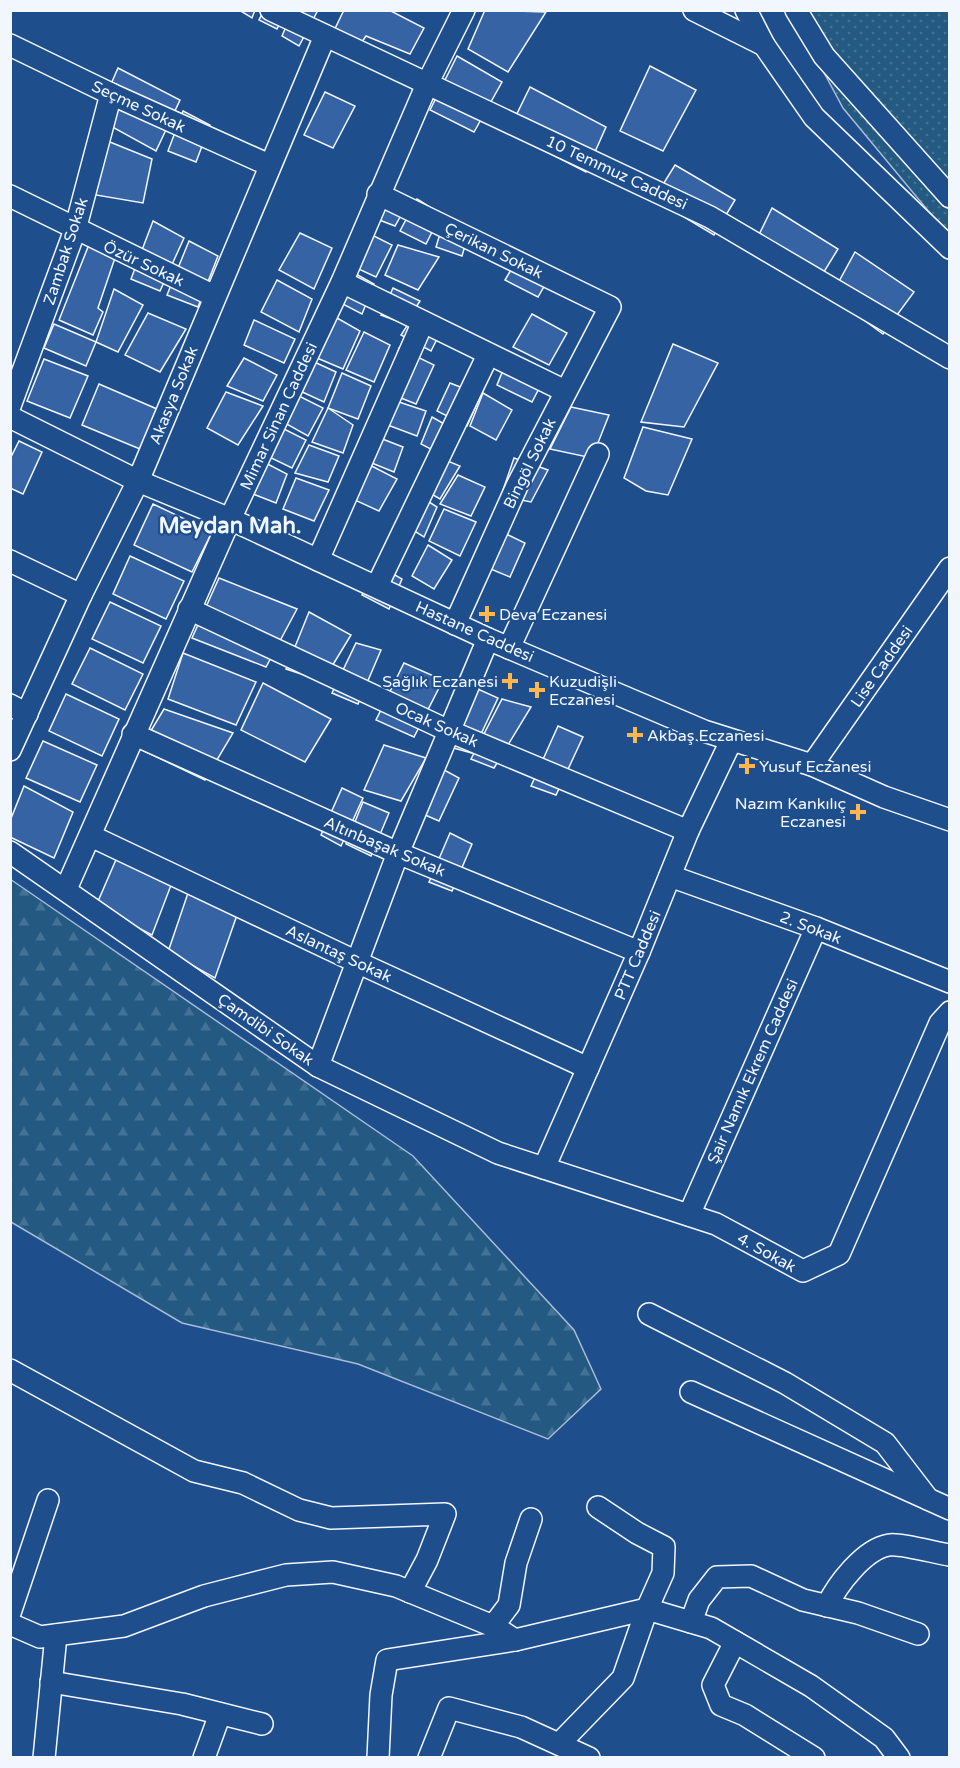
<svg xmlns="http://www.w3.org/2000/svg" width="960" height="1768" font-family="'Varela Round',sans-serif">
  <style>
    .forest { fill: url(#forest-firs); stroke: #a8bbd7; stroke-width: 1.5 }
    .park { fill: url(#park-dots); stroke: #a8bbd7; stroke-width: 1.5 }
    .building { fill: #3563a3; stroke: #f2f6ff; stroke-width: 1.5 }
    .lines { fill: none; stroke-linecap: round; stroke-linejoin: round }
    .minor-casing { stroke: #f2f6ff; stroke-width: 24 }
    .minor { stroke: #1f4e8c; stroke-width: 21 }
    .poi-dot { fill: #ffb74d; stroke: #1f4e8c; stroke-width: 2 }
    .labels { text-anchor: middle; stroke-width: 4.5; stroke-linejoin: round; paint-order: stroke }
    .street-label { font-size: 16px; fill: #f2f6ff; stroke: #1f4e8c }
    .poi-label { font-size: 16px; fill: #f2f6ff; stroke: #1f4e8c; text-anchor: start }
    .district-label { font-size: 22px; font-weight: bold; fill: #f2f6ff; stroke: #1f4e8c }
  </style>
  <defs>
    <pattern id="forest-firs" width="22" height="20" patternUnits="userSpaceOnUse" patternTransform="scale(1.5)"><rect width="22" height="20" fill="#245a82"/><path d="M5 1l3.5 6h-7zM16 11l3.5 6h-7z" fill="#447295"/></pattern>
    <pattern id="park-dots" width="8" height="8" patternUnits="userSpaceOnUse" patternTransform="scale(1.5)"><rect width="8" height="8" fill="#245a82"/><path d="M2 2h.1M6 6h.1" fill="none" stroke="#447295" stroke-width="1.8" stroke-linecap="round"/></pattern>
  </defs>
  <rect width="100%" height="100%" fill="#1f4e8c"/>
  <!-- forest -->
  <path class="forest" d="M10,879L413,1156L574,1330L601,1389L548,1439L358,1364L182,1323L11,1222Z"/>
  <!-- park -->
  <path class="park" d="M791,11H949V236L843,108Z"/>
  <!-- building -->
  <g class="building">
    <path d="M239,10H255L252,18Z"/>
    <path d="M264,10H286L277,29L259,20Z"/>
    <path d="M293,10H318L299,46L282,36Z"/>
    <path d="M344,10H389L424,28L410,54L366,36L353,55L329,41Z"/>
    <path d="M485,10L546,12L508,72L468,49Z"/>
    <path d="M457,56L502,82L474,132L430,110Z"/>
    <path d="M650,66L696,90L663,151L620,131Z"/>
    <path d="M118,68L180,100L156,151L96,118Z"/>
    <path d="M530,87L606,127L586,172L508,132Z"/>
    <path d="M325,92L355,106L333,148L304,135Z"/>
    <path d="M183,111L210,125L196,162L168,151Z"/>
    <path d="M100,138L152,159L143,203L90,194Z"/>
    <path d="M675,165L735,200L714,235L654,199Z"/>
    <path d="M384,186L410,199L395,226L369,216Z"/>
    <path d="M417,199L441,214L426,244L400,231Z"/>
    <path d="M772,208L838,249L814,288L751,251Z"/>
    <path d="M445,217L470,228L462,256L436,247Z"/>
    <path d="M153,221L184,238L160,291L131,279Z"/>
    <path d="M300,233L332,248L314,289L279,270Z"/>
    <path d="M368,233L392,245L376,277L352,266Z"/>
    <path d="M189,241L218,256L198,307L167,295Z"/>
    <path d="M90,242L117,252L98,308L103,312L93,335L59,320Z"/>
    <path d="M398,245L439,257L418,290L385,275Z"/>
    <path d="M855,252L914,292L883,334L831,296Z"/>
    <path d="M521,253L554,269L538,297L505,280Z"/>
    <path d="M347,269L374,284L362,314L333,299Z"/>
    <path d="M277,280L312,299L299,332L261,312Z"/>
    <path d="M393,288L420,301L405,324L381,315Z"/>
    <path d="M114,289L143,305L118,352L96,342Z"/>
    <path d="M418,309L443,327L431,351L401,335Z"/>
    <path d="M148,313L186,329L160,372L125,355Z"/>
    <path d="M330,314L360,331L343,369L310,355Z"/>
    <path d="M532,314L567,333L549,365L513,347Z"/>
    <path d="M254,320L295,339L284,363L244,345Z"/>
    <path d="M54,324L96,342L86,366L44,348Z"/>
    <path d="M364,332L390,345L374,382L346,370Z"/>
    <path d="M673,344L718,363L684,427L641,422Z"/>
    <path d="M399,348L434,365L416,404L386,392Z"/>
    <path d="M510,353L548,371L532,402L497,385Z"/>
    <path d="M244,358L277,375L263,401L227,386Z"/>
    <path d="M44,359L88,376L70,418L27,401Z"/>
    <path d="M310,360L336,372L324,402L298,390Z"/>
    <path d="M342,373L371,386L358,419L328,408Z"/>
    <path d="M450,383L481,395L467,426L437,411Z"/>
    <path d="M99,384L157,409L140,449L82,425Z"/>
    <path d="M226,392L263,406L238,445L207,428Z"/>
    <path d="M293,393L323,408L308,436L283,422Z"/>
    <path d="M483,393L512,410L496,440L470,426Z"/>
    <path d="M387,398L426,411L417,436L377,421Z"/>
    <path d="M571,407L609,415L592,458L550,449Z"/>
    <path d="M328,408L353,425L343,453L312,442Z"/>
    <path d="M432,417L455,430L444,456L421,444Z"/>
    <path d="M278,426L306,440L292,468L265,455Z"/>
    <path d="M643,427L692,439L668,495L646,491L624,478Z"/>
    <path d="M367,433L403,447L394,472L357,457Z"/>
    <path d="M19,441L42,452L23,494L10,488V459Z"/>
    <path d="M309,445L339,456L328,482L295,473Z"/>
    <path d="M438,457L460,466L440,499L421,488Z"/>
    <path d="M514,458L548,470L531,502L501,496Z"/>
    <path d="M258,459L287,474L276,503L248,492Z"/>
    <path d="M362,461L397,479L379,511L346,496Z"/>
    <path d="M458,475L485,487L471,516L440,504Z"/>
    <path d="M296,478L329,490L314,521L283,509Z"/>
    <path d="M412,491L437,507L424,537L398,521Z"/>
    <path d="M153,504L212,532L192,572L134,545Z"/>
    <path d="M444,509L476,522L460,556L429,541Z"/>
    <path d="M500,531L525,543L510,577L486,567Z"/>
    <path d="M428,545L452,560L434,589L412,576Z"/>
    <path d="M130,556L184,581L166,619L113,594Z"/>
    <path d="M376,564L402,579L389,609L362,595Z"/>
    <path d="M219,578L297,609L266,667L192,638Z"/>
    <path d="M110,602L161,626L143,663L92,639Z"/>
    <path d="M309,612L351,635L323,681L286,669Z"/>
    <path d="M356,643L381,650L358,704L332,693Z"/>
    <path d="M90,648L143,674L125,710L72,684Z"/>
    <path d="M183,653L256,682L236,725L168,699Z"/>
    <path d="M404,663L443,680L414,737L376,720Z"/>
    <path d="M263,683L331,719L305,762L241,730Z"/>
    <path d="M471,686L498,698L472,753L446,746Z"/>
    <path d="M66,694L119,719L102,756L49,731Z"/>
    <path d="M502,699L531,707L494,768L471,759Z"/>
    <path d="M164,709L233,733L205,780L140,749Z"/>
    <path d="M558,726L583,737L556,795L531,786Z"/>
    <path d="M43,741L97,765L80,802L26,778Z"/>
    <path d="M384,745L426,758L401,801L364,790Z"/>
    <path d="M435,765L459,778L439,821L416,811Z"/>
    <path d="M24,786L73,812L54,858L10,837V821Z"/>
    <path d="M342,788L363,798L341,846L321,835Z"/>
    <path d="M363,802L389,813L371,856L346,844Z"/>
    <path d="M450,833L472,844L452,891L429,882Z"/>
    <path d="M118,855L173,880L152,935L96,906Z"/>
    <path d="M189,890L237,915L215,978L168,952Z"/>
  </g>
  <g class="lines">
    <!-- minor casing -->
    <g class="minor-casing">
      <g id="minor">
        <path d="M271,10L710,217L950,358"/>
        <path d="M694,10L764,45"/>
        <path d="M746,10L764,45L814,117L950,248"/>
        <path d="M796,10L824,56L950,197"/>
        <path d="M10,45L111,94L269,165"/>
        <path d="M378,194L610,307L517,486L455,624"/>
        <path d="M10,196L214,296"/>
        <path d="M342,282L565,391"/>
        <path d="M10,406L75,230L111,94"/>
        <path d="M10,417L138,481L230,519L488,639L704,731L812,765L884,797L950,820"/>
        <path d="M318,560L423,322"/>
        <path d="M10,561L81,595"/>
        <path d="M377,586L488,355"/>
        <path d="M189,609L449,731L688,831"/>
        <path d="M509,648L598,454"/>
        <path d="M10,705L27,714"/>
        <path d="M133,734L398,853L639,952"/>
        <path d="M10,750L81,595L138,481L325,36"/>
        <path d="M812,765L950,568"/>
        <path d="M91,836L359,963L588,1068"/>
        <path d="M10,852L318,1066L498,1153L716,1224L803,1271L839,1254L940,1023L950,1012"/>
        <path d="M670,876L816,928L950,982"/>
        <path d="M66,889L230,519L342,282L428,82L464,10"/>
        <path d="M318,1066L398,853L488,639"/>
        <path d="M544,1168L639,952L688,831L731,741"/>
        <path d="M689,1215L816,928"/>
        <path d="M649,1314L785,1383L885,1443L928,1499"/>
        <path d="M10,1370L194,1471L243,1483L299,1510L331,1518L445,1514L427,1560L410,1592"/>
        <path d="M691,1392L950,1509"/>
        <path d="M827,1606C837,1585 864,1549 889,1545C900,1543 936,1553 950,1555"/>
        <path d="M10,1613L48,1500"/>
        <path d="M691,1622L699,1600L717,1577L751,1576L803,1600L858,1613L918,1634"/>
        <path d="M10,1624L40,1637L124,1626L204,1596L286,1575L333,1572L396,1586L493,1626L515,1640"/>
        <path d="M493,1626L509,1605L516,1563L531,1519"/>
        <path d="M735,1642L713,1685L721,1705L745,1715L814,1758"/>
        <path d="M51,1682L182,1704L262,1724"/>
        <path d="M559,1744L623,1678L647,1609L663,1573L664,1547L637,1533L598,1507"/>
        <path d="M44,1758L56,1635"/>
        <path d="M204,1758L220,1714"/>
        <path d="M378,1758L381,1695L387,1660L515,1640L647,1609L711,1628L811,1686L884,1738L899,1758"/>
        <path d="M429,1758L449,1708L521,1727L589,1758"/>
      </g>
    </g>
    <!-- minor -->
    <use href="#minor" class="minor"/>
  </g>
  <!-- markers -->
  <g class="poi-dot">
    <path d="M484 605h6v6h6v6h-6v6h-6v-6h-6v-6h6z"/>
    <path d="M507 672h6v6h6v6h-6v6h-6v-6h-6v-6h6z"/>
    <path d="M534 681h6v6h6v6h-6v6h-6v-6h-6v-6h6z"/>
    <path d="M632 726h6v6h6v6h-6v6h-6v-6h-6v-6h6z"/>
    <path d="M744 757h6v6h6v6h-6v6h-6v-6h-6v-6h6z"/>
    <path d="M855 803h6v6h6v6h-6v6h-6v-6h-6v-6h6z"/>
  </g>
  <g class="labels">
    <!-- street labels -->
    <g class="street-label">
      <text transform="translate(139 106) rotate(25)" y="6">Seçme Sokak</text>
      <text transform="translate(617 172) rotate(25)" y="6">10 Temmuz Caddesi</text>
      <text transform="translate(494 250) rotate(26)" y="6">Çerikan Sokak</text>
      <text transform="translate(65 251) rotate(-72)" y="6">Zambak Sokak</text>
      <text transform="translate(144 263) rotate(25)" y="6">Özür Sokak</text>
      <text transform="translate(173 395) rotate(-68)" y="6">Akasya Sokak</text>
      <text transform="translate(278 416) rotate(-65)" y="6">Mimar Sinan Caddesi</text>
      <text transform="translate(529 463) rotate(-64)" y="6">Bingöl Sokak</text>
      <text transform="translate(475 631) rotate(24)" y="6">Hastane Caddesi</text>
      <text transform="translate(881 666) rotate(-55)" y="6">Lise Caddesi</text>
      <text transform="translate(437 724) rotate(24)" y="6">Ocak Sokak</text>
      <text transform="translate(385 846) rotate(23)" y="6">Altınbaşak Sokak</text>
      <text transform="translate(811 927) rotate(21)" y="6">2. Sokak</text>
      <text transform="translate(339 953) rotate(25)" y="6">Aslantaş Sokak</text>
      <text transform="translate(637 955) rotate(-67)" y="6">PTT Caddesi</text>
      <text transform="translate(266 1029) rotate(35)" y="6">Çamdibi Sokak</text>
      <text transform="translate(752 1071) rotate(-66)" y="6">Şair Namık Ekrem Caddesi</text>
      <text transform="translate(767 1252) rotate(29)" y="6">4. Sokak</text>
    </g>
    <!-- poi labels -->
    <g class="poi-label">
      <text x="499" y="620">Deva Eczanesi</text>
      <text x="498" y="687" text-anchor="end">Sağlık Eczanesi</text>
      <text x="549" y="687">Kuzudişli<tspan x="549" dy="18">Eczanesi</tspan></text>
      <text x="647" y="741">Akbaş Eczanesi</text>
      <text x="759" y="772">Yusuf Eczanesi</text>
      <text x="846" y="809" text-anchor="end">Nazım Kankılıç<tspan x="846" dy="18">Eczanesi</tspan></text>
    </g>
    <!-- district labels -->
    <g class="district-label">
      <text x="230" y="533">Meydan Mah.</text>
    </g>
  </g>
  <!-- border -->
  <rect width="960" height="1768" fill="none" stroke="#f2f6ff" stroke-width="24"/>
</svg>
